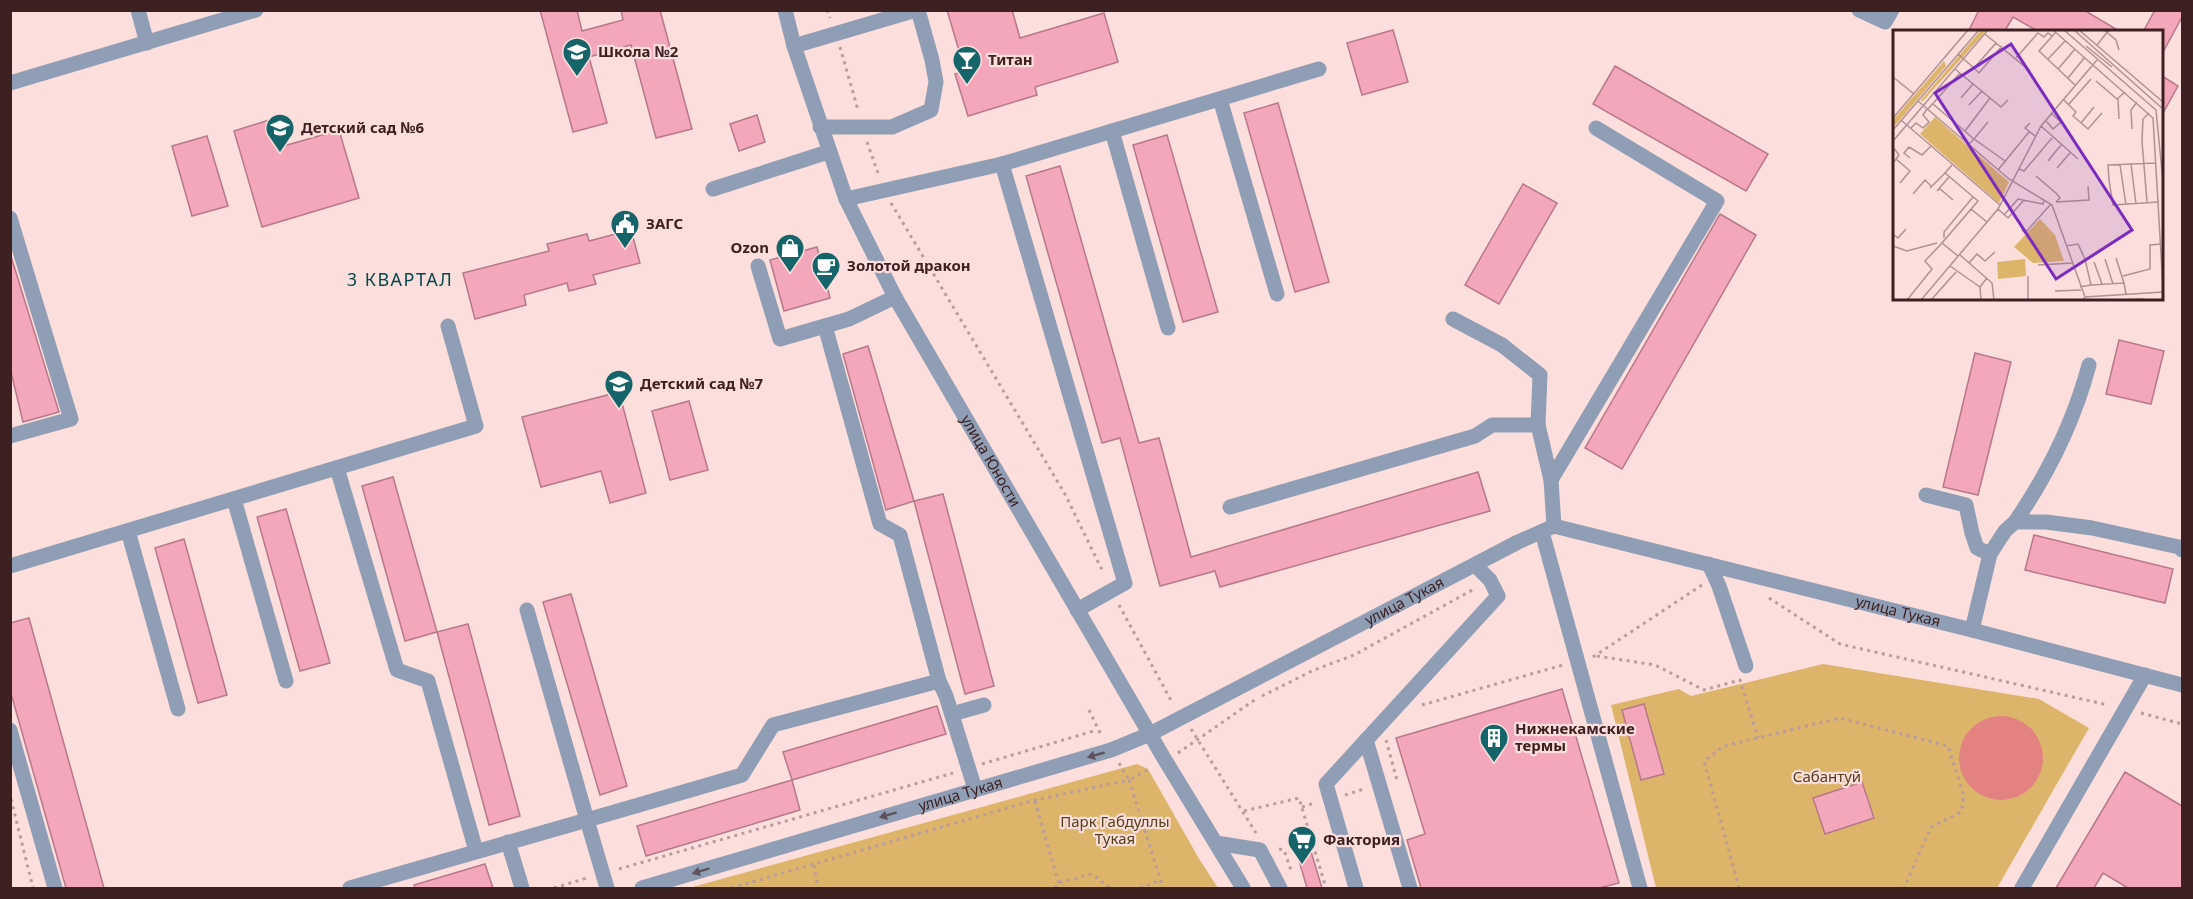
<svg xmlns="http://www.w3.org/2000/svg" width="2193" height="899" font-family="'Noto Sans',sans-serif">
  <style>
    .green { fill: #ddb56a }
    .water { fill: #e38381 }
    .building { fill: #f4a7bb; stroke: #b87889; stroke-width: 1.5 }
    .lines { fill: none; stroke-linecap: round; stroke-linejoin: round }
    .path { stroke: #ba9d9b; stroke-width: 3; stroke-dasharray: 3 4.5; stroke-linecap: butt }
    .minor { stroke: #909eb5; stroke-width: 15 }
    .oneway { fill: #5e535c }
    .labels { text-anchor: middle; stroke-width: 4.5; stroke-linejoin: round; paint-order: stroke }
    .poi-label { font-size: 15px; font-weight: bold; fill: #3c2120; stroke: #fcdedc; text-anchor: start }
    .street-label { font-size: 15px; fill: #3c2120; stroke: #fcdedc }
    .park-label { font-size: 15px; fill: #53401b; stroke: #fcdedc }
    .quarter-label { font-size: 18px; letter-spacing: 1.5px; fill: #05474c; stroke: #fcdedc }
    .inset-road { fill: none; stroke: #af9291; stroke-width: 1.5 }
    .view { fill: #7b2cbf; fill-opacity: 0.15; stroke: #7b2cbf; stroke-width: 3 }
    .inset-edge { fill: none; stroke: #3c2120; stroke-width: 3 }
  </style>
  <rect width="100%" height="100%" fill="#fcdedc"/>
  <!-- green -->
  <g class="green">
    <path d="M1823,664L2039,699L2089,728L1997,888H1656L1611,705L1679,689L1691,696Z"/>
    <path d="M1137,764L1148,769L1198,857L1218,888H689Z"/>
  </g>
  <!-- water -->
  <circle class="water" cx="2001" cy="758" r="42"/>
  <!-- building -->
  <g class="building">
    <path d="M540,10H577L582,31L623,20L621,10H660L692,129L656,138L631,45L589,57L607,123L573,132Z"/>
    <path d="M947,10H1012L1020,38L1104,13L1118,62L1035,87L1037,95L968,116L955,74L965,71Z"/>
    <path d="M1979,10H2084L2121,32H2039L2013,17L2004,32H1968Z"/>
    <path d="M2155,10H2182V17L2162,54V32H2143Z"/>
    <path d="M1393,30L1408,82L1362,95L1347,43Z"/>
    <path d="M1615,66L1768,154L1746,191L1593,104Z"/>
    <path d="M2162,76L2178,86L2162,115Z"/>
    <path d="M1278,103L1329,282L1295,292L1244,113Z"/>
    <path d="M757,115L765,142L739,151L730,124Z"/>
    <path d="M269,120L277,148L339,130L359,198L262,227L234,131Z"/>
    <path d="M1167,135L1218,312L1183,322L1133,145Z"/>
    <path d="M207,136L228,206L192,216L172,146Z"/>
    <path d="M1060,166L1139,443L1159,438L1191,557L1478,472L1490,511L1220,587L1215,571L1160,586L1120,438L1102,443L1026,176Z"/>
    <path d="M1523,184L1557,203L1499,304L1465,285Z"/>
    <path d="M1720,214L1756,235L1622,469L1585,448Z"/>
    <path d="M631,230L640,263L593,275L596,284L569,291L567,283L524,295L526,305L475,319L463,273L549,251L547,244L587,234L589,241Z"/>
    <path d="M817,247L830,298L784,311L770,260Z"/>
    <path d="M10,253L59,412L23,422L10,368Z"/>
    <path d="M2119,340L2164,351L2151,404L2106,394Z"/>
    <path d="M868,346L914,501L886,510L843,354Z"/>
    <path d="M1975,353L2011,362L1978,495L1943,487Z"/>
    <path d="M619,392L646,493L610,503L601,471L541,487L522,417Z"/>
    <path d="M689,401L708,470L670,480L652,411Z"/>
    <path d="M393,477L437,632L405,641L362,486Z"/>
    <path d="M943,494L994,686L965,694L914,501Z"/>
    <path d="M286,509L330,663L300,671L257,517Z"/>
    <path d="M2034,535L2173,569L2165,603L2025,570Z"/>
    <path d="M184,539L227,695L198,703L155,548Z"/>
    <path d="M571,594L627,786L600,795L543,602Z"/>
    <path d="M29,618L104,888H66L10,690V623Z"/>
    <path d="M468,624L520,816L489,825L437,632Z"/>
    <path d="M1562,689L1619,883L1599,888H1421L1407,840L1425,834L1396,738Z"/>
    <path d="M1644,704L1664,774L1641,780L1622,710Z"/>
    <path d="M937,706L946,734L792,780L783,752Z"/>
    <path d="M2125,772L2182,806V888H2128L2103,873L2094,888H2056Z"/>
    <path d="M792,780L800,810L646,856L637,826Z"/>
    <path d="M1862,782L1874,818L1825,834L1813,798Z"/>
    <path d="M1306,835L1322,888H1307L1293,840Z"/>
    <path d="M485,864L493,888H415L414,885Z"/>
  </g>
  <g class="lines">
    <!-- path -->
    <g class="path">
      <path d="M827,10L830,18"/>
      <path d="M840,47L858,110"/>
      <path d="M867,142L879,176"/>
      <path d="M891,203L1065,494L1103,572"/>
      <path d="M1769,598L1840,644L2108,705"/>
      <path d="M1119,605L1173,704"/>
      <path d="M1597,656L1655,665L1704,690L1740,680L1758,738"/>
      <path d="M1593,657L1702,585"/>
      <path d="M1262,696L1314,670L1354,655L1476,588"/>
      <path d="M1422,705L1563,665"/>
      <path d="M1089,710L1102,737"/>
      <path d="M2141,713L2182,724"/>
      <path d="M1191,729L1256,833"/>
      <path d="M1386,740L1397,780"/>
      <path d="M1178,753L1256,699"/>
      <path d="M1119,763L1129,780L1151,768"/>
      <path d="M982,764L1097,730"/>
      <path d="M1345,795L1364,789"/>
      <path d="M11,799L33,888"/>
      <path d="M1035,801L1060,888"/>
      <path d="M1302,807L1315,803"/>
      <path d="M1244,811L1299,798L1326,888"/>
      <path d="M1279,849L1284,850L1292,873"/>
      <path d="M814,865L818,888"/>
      <path d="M619,869L953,773"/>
      <path d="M554,888L587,878"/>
      <path d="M731,888L1035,800L1129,780L1163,888"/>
      <path d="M1055,888L1058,883L1092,874L1110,888"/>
      <path d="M1140,888L1161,880"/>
      <path d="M1739,888L1704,761L1724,746L1840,718L1948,746L1964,796L1961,812L1931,827L1904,888"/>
    </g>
    <!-- minor -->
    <g class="minor">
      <path d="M138,10L147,43"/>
      <path id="s1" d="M785,10L794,46L846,199L895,297L1165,760L1243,888"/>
      <path d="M1859,10L1885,22L1892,10"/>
      <path d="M794,46L916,10"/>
      <path d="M10,83L256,10"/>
      <path d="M1220,99L1277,294"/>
      <path d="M820,127H892L931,110L936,82L932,60L918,10"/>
      <path d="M1112,131L1168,328"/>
      <path d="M1002,164L1125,583L1077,610"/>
      <path d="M713,189L828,152"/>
      <path d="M846,199L1002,164L1319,69"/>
      <path d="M10,218L71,419L10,436"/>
      <path d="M758,266L780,339L849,319L895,297"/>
      <path d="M1453,319L1502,345L1540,375L1538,425"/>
      <path d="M825,326L880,524L900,535L939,681L946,696L975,789"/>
      <path d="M337,468L397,670L428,681L476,851"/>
      <path d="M1551,480L1717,201L1596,128"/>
      <path d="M1926,495L1966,505L1972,533L1977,548L1990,554"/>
      <path d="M234,499L286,681"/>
      <path d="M1230,507L1475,436L1492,425H1538L1551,480L1554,526"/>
      <path d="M2015,522C2048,474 2074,421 2089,365"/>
      <path d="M128,531L178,709"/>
      <path d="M1542,532L1640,888"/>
      <path d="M1709,564L1719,586L1746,666"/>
      <path d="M10,566L476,426L448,326"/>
      <path d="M1972,630L1990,554L2005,531L2015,522H2046L2092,528L2179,547L2182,550"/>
      <path d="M952,714L984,705"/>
      <path d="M10,730L55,888"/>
      <path d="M1366,740L1410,888"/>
      <path d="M508,842L522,888"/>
      <path d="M1216,843L1260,850L1280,888"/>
      <path d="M350,888L587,820L527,610"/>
      <path d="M607,888L587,820L742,775L773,725L939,681"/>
      <path id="s2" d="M642,888L1111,750L1150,734L1518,542L1554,526L1972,630L2182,685"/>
      <path d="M1356,888L1326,784L1498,596L1490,580L1475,565"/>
      <path d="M2022,888L2145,675"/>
    </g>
  </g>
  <!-- one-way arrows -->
  <defs><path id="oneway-solid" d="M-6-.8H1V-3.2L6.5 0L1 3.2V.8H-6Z" transform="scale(1.5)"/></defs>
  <g class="oneway">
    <use href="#oneway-solid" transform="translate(1096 755) rotate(164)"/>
    <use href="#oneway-solid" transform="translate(888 815) rotate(163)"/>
    <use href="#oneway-solid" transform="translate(701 871) rotate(163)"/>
  </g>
  <!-- icons -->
  <defs>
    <g id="school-pin" transform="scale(1.5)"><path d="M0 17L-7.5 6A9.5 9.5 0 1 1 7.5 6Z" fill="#156469" stroke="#fcdedc"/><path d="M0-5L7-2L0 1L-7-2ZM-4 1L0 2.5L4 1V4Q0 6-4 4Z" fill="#fff"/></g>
    <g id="bar-pin" transform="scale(1.5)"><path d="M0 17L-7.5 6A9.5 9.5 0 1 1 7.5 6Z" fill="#156469" stroke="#fcdedc"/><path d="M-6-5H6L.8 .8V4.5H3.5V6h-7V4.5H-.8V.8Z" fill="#fff"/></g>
    <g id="civic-pin" transform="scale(1.5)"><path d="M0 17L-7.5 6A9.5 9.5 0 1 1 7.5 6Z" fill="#156469" stroke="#fcdedc"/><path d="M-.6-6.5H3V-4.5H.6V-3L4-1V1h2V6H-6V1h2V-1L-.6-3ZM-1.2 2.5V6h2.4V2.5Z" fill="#fff"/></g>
    <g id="shop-pin" transform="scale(1.5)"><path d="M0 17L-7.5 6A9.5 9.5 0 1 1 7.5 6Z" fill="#156469" stroke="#fcdedc"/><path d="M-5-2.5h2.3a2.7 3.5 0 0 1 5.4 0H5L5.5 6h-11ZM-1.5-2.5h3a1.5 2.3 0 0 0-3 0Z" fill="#fff"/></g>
    <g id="cafe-pin" transform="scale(1.5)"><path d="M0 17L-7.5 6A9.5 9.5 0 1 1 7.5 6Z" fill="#156469" stroke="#fcdedc"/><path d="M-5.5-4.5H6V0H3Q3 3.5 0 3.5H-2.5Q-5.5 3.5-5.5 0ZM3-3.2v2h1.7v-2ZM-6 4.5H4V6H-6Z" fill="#fff"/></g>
    <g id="building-pin" transform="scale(1.5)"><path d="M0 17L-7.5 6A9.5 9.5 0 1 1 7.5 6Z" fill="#156469" stroke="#fcdedc"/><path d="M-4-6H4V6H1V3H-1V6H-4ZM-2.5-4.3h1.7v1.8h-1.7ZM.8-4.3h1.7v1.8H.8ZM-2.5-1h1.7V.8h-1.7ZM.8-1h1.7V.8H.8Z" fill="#fff"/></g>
    <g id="supermarket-pin" transform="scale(1.5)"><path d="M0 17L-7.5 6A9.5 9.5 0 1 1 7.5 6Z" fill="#156469" stroke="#fcdedc"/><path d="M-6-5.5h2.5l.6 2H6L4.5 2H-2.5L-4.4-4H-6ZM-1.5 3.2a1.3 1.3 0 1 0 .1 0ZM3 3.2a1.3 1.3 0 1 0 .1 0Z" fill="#fff"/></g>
  </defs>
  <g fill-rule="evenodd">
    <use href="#school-pin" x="577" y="52"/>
    <use href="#bar-pin" x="967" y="60"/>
    <use href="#school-pin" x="280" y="128"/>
    <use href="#civic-pin" x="625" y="224"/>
    <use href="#shop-pin" x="790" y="248"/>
    <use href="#cafe-pin" x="826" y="266"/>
    <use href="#school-pin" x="619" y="384"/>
    <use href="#building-pin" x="1494" y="738"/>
    <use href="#supermarket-pin" x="1302" y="840"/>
  </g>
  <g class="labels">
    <!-- poi labels -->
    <g class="poi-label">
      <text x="598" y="57">Школа №2</text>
      <text x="988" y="65">Титан</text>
      <text x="301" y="133">Детский сад №6</text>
      <text x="646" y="229">ЗАГС</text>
      <text x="769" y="253" text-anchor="end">Ozon</text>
      <text x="847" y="271">Золотой дракон</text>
      <text x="640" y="389">Детский сад №7</text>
      <text x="1515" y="734">Нижнекамские<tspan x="1515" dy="17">термы</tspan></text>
      <text x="1323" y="845">Фактория</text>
    </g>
    <!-- street labels -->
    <g class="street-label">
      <text dy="5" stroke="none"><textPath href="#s1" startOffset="498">улица Юности</textPath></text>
      <text dy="5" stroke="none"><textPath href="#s2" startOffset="818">улица Тукая</textPath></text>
      <text dy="5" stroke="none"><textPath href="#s2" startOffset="1340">улица Тукая</textPath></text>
      <text dy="5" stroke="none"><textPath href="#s2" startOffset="332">улица Тукая</textPath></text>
    </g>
    <!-- park labels -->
    <g class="park-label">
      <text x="1827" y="782">Сабантуй</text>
      <text x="1115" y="827">Парк Габдуллы<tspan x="1115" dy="17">Тукая</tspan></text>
    </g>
    <!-- quarter labels -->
    <g class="quarter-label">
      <text x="400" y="286">3 КВАРТАЛ</text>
    </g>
  </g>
  <!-- overview -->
  <g transform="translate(1893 30)">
    <rect width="270" height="270" fill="#fcdedc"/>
    <path d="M88,0H94L29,72L28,70ZM51,31L53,36L0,98V90ZM42,87L116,152L106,173L27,104ZM147,189L162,205L171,231L140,233L121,217ZM132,229L133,246L105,249L104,232Z" fill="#ddb56a"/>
    <path class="inset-road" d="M160,0L260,88L270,258M171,0L263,80L270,152M181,0L270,79M186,0L270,72M211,0L223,10L226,20M163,2L146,21L182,55M103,13L137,41M204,15L216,0M193,16L219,37M65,24L81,38L103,13L92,4M123,28L145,3L151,7L155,3L159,6M155,29L172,11M81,38L86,43L109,16M62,39L108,77L115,70M165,39L182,19M0,47L21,64M175,48L192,27M203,51L224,69L232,62M68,68L80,54M170,69L183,82L180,86L195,99L209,83M225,69L226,89M25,71L116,149L159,175L192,267M40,74L81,109L95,92M176,74L198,49M76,75L89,61M35,79L67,43M0,88L75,0M8,90L107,175M153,91L160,99L168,92L158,83M137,93L132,98L142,106M188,93L201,77M148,96L185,129M18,98L23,93L30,98L36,92L30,85L34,79M239,99L238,80L244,72M0,100L86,0M72,101L97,68M0,111L95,0M75,115L81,109L112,131M0,117L6,125L0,133M17,128L11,123L16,117L29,125L38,116M3,129L17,141L7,153M155,131L168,115M263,133L215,135L216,150L220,175L266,172M238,134L243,174M59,135L52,143L85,171L49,213L65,226M227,135L233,175M164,138L177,123M126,139L131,141L159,108M105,140L136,102M143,146L164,164L167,168L163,172M37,158L52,143M46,158L60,170M44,161L56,147M20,164L32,150L38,156M163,172L196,170L195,156M254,172L249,111L250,89L256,83M78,179L94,192M105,179L115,188L131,170M111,185L125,169L150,174L151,170M129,200L132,203L158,174M0,204L5,208L13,199M51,208V202L80,167M0,216L14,221L44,213M173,216L185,214L192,229L198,255L187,257M67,225L99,253L101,270M223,228L231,253M212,229L220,254M201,232L209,254M76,233L84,224L92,231L102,222M145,235L179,233M57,236L87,257M230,246L257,239V215L268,214M198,255L231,253L233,264M162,261L188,260M14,270L39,239L32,231L49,213M28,270L105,179L148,96L204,30M38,270L63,242M88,270L87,257L94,248M135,270V246M190,270L192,267L270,262M225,270L251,269"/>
    <path class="view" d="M118,14L239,200L163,249L42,63Z"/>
    <rect width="270" height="270" class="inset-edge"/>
  </g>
  <!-- border -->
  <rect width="2193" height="899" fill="none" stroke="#3c2120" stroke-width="24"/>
</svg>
